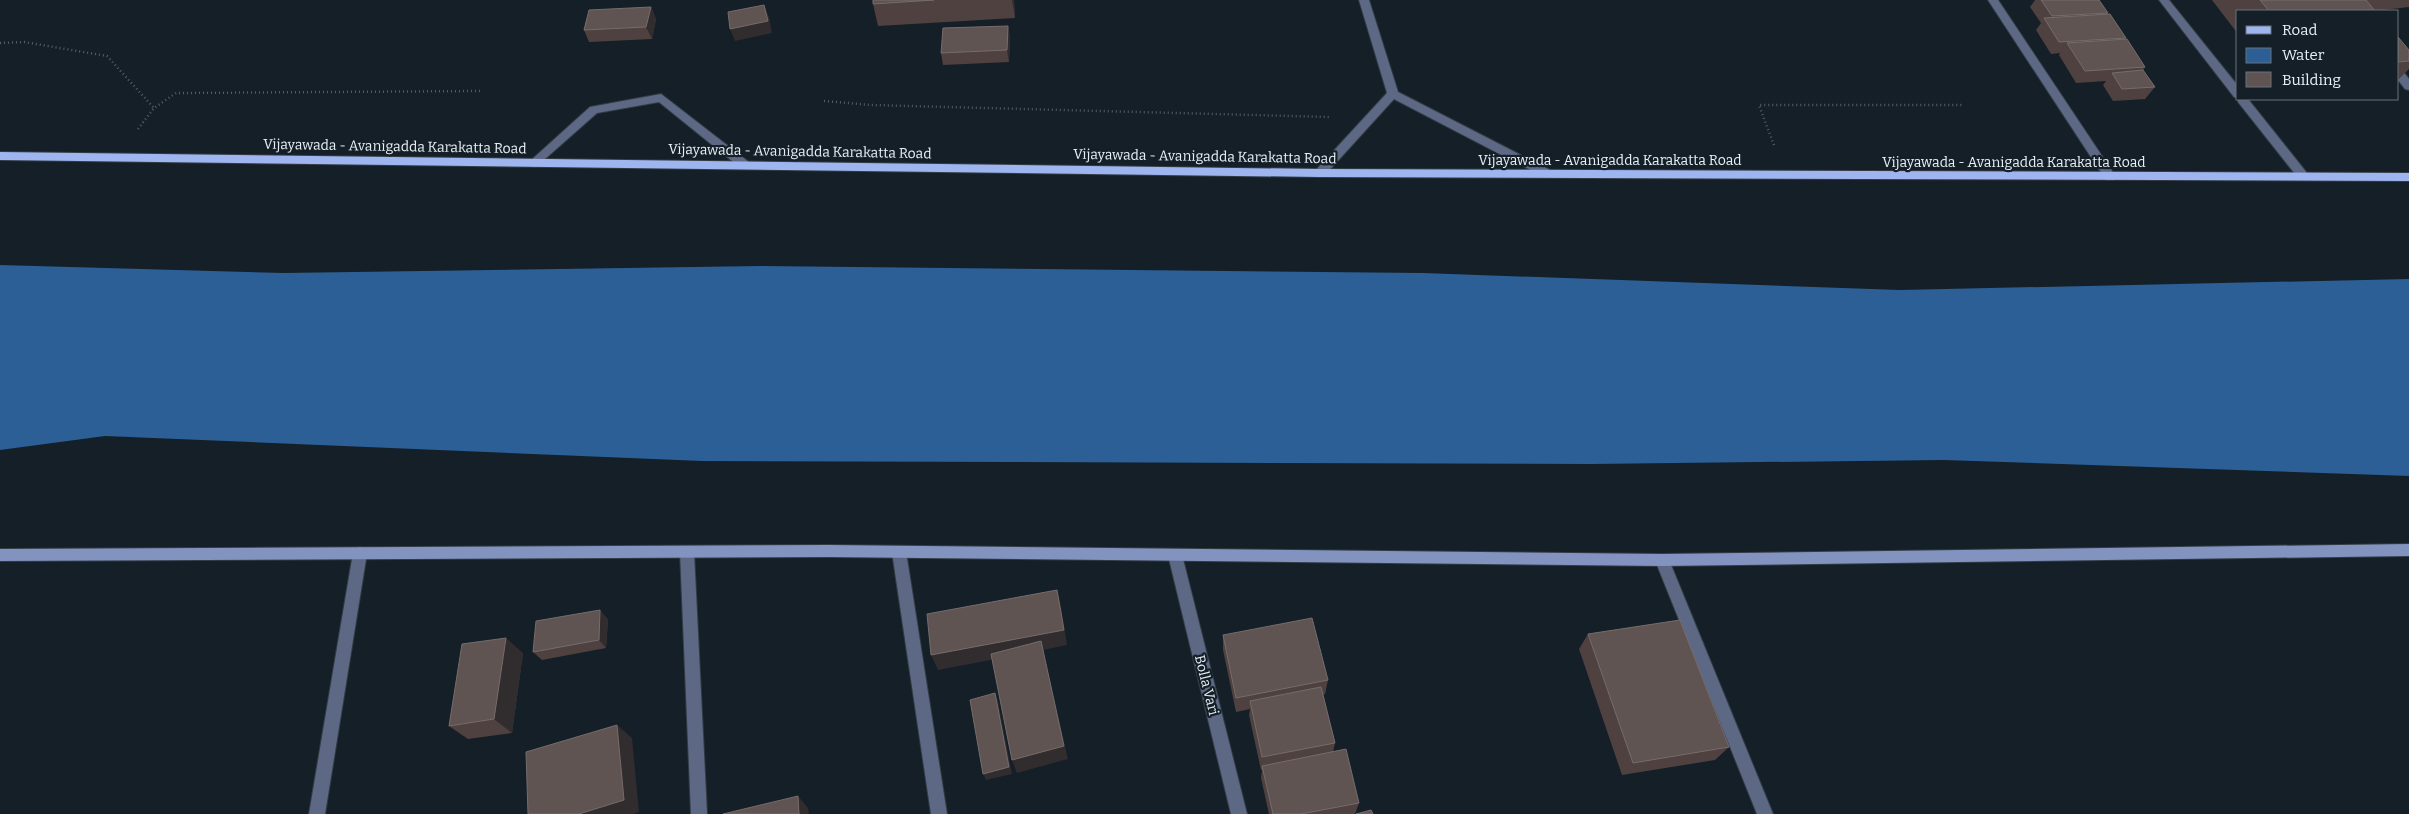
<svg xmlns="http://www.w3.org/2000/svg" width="2409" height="814" font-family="Bitter,serif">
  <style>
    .water { fill: #2c5f95 }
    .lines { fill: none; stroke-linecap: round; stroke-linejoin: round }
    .lane-casing { stroke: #323c45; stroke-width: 2 }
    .street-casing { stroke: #323c45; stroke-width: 2 }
    .secondary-casing { stroke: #323c45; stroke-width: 2 }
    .primary-casing { stroke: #323c45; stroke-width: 2 }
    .path { stroke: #555f67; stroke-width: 2.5; stroke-dasharray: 1 3; stroke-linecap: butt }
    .lane { fill: #5d6885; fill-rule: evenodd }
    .street { fill: #5d6885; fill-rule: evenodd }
    .secondary { fill: #8293c0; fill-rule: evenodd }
    .primary { fill: #9eb5ef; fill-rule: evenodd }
    .wall { fill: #4f413f }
    .shaded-wall { fill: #312c2d }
    .building { fill: #605452; stroke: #756c6c }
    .labels { text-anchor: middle; stroke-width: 4.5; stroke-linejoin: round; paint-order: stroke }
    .street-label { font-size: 14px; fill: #e8f0f6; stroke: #141f28 }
  </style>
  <rect width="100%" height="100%" fill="#141f28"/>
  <!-- water -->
  <path class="water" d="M0,265L284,273L760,266L1423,273L1900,290L2409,279V476L1944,460L1591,464L702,461L105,436L0,450Z"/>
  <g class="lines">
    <!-- lane casing -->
    <g class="lane-casing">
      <path id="lane" d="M661,94L750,163L752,166L750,169H742L659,102L597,113L537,166L533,167L528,163L590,107Z"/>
    </g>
    <!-- street casing -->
    <g class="street-casing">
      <g id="street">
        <path d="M1359,0H1369L1398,92L1552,171L1554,174L1552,177H1544L1394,99L1324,176H1316L1314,173L1316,170L1387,93Z"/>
        <path d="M1988,0H1998L2116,177L2114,180H2106Z"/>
        <path d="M2159,0H2169L2238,86V99H2248L2307,173L2309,176L2307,179H2299L2238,102V98L2234,97Z"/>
        <path d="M2398,69L2402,70L2409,79V90L2405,89L2398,80Z"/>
        <path d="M687,546L692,548L694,552L707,814H691L680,552L682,548Z"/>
        <path d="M899,546L904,548L906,552L947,814H931L892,552L894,548Z"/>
        <path d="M360,547L365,549L367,553L325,814H309L353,553L355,549Z"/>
        <path d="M1175,549L1180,551L1182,555L1247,814H1231L1168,555L1170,551Z"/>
        <path d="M1662,554L1667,556L1669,560L1773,814H1757L1655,560L1657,556Z"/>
      </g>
    </g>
    <!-- secondary casing -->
    <g class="secondary-casing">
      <path id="secondary" d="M2409,544V556L1662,566L829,557L0,561V549L829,545L1662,554Z"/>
    </g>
    <!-- primary casing -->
    <g class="primary-casing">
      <path id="primary" d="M0,152L1320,169L2409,173V181L1320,177L0,160Z"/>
    </g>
    <!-- path -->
    <g class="path">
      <path d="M0,43L24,42L107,56L154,108"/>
      <path d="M824,101L871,105L1329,117"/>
      <path d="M138,129L154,108L176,93L480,91"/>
      <path d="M1774,145L1759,105H1963"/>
    </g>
    <!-- lane -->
    <use href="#lane" class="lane"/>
    <!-- street -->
    <use href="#street" class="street"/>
    <!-- secondary -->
    <use href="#secondary" class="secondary"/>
    <!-- primary -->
    <use href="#primary" class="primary"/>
  </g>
  <!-- wall -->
  <g class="wall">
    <path d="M873,0H1014L1015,18L878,26L873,4Z"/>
    <path d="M2035,0H2099L2108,13L2107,14L2126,38L2125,40L2145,67L2143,71L2155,87L2145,99L2113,101L2103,85L2106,81L2076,83L2059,55L2060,53L2051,54L2036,30L2041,23L2030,7Z"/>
    <path d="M2212,0H2409V7L2375,11H2238V34Z"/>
    <path d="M651,7L656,19L652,39L589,42L584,30Z"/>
    <path d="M1008,26L1010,38L1009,62L943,65L941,53Z"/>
    <path d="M2398,37L2409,50V69L2398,80Z"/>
    <path d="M608,619L606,648L542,660L533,652Z"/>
    <path d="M1588,634L1729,747L1715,760L1622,775L1579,649Z"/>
    <path d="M1223,635L1328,680L1325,694L1323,695L1335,743L1333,752L1359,803L1355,814H1269L1261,778L1262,770H1261L1249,715L1250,709L1236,712L1223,650Z"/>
    <path d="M523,653L512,733L468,739L449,726Z"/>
  </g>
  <!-- shaded-wall -->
  <g class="shaded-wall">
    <path d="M1012,0H1014L1015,18Z"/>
    <path d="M764,5L769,17L772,33L735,41L730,29Z"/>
    <path d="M651,7L656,19L652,39L646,27Z"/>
    <path d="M1008,26L1010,38L1009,62L1007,50Z"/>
    <path d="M1057,590L1061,606L1067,645L1043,650L1068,759L1017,773L1012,760L1043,650L938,670L931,655Z"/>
    <path d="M600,610L608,619L606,648L599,640Z"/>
    <path d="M506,638L523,653L512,733L494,719Z"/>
    <path d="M995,693L998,701L1012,774L986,780L983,774Z"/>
    <path d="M617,725L632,738L639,812L634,814H579Z"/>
    <path d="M798,796L808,808L809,814H799Z"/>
  </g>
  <!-- building -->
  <g class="building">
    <path d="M873,0H934L873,4Z"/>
    <path d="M2041,0H2099L2108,13L2052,16Z"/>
    <path d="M2260,0H2366L2375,11H2269Z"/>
    <path d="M764,5L768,21L730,29L728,12Z"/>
    <path d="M651,7L646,27L584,30L589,10Z"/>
    <path d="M2110,14L2126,38L2059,42L2044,18Z"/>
    <path d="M1008,26L1007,50L941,53L943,28Z"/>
    <path d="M2398,37L2409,50V61L2398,62Z"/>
    <path d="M2127,39L2145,67L2085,71L2067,43Z"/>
    <path d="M2143,70L2155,87L2122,89L2112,73Z"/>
    <path d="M1057,590L1064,630L931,655L927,614Z"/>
    <path d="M600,610L599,640L533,652L536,621Z"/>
    <path d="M1312,618L1328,680L1236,698L1223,635Z"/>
    <path d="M1680,620L1729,747L1633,763L1588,634Z"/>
    <path d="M506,638L494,719L449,726L462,644Z"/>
    <path d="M1041,641L1064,746L1012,760L991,654Z"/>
    <path d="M1321,687L1335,743L1262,757L1250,701Z"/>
    <path d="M995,693L1009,767L983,774L970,700Z"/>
    <path d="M617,725L624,800L579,814H528L526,752Z"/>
    <path d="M1346,749L1359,803L1301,814H1273L1262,766Z"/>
    <path d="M798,796L799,814H723Z"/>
    <path d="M1371,810L1373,814H1356Z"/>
  </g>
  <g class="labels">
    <!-- street labels -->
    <g class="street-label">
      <text transform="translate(395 146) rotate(1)" y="5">Vijayawada - Avanigadda Karakatta Road</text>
      <text transform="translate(800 151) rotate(1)" y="5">Vijayawada - Avanigadda Karakatta Road</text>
      <text transform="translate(1205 156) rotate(1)" y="5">Vijayawada - Avanigadda Karakatta Road</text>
      <text x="1610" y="165">Vijayawada - Avanigadda Karakatta Road</text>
      <text x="2014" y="167">Vijayawada - Avanigadda Karakatta Road</text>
      <text transform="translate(1207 685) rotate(76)" y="5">Bolla Vari</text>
    </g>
  </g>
  <!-- legend -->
  <rect x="2236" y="10" width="162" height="90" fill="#141f28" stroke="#69737a"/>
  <rect x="2246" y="26" width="25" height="8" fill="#9eb5ef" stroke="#69737a"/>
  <text x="2282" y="35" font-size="15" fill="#e8f0f6">Road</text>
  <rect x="2246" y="48" width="25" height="15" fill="#2c5f95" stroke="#69737a"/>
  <text x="2282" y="60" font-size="15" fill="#e8f0f6">Water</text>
  <rect x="2246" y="72" width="25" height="15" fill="#605452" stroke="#69737a"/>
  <text x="2282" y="85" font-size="15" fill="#e8f0f6">Building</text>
</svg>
